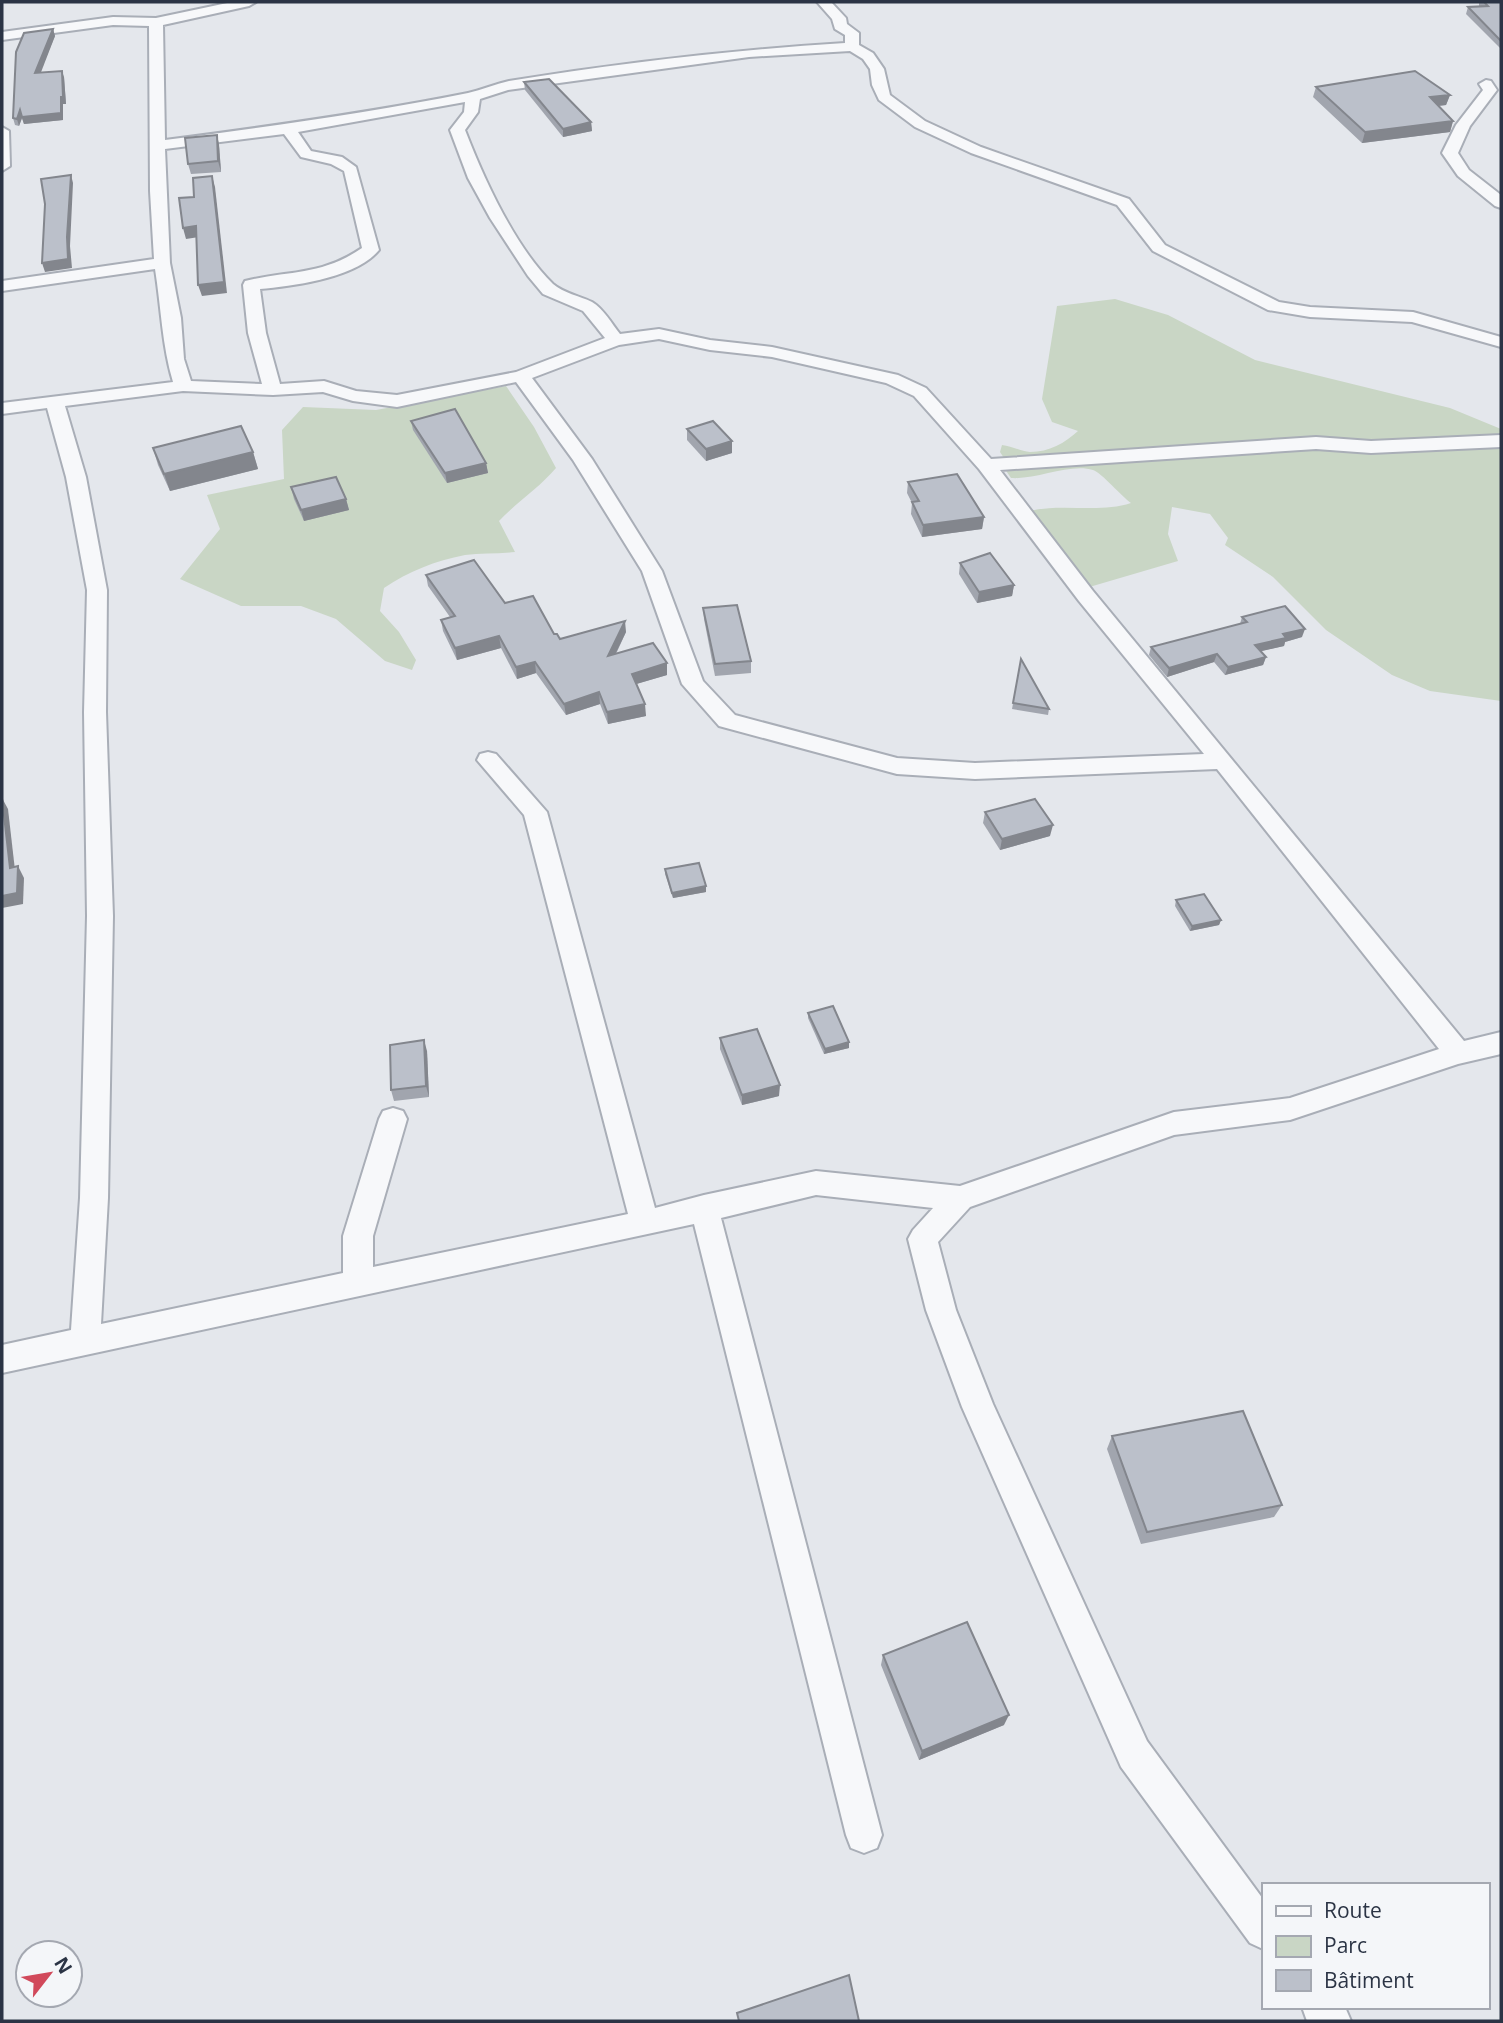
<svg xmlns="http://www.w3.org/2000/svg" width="1503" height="2023" font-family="'Open Sans',sans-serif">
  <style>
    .green { fill: #c9d6c5 }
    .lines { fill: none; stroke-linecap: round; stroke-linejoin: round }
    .street-casing { stroke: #a9aeb7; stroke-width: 4 }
    .street { fill: #f7f8fa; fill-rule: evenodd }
    .wall { fill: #a1a5ae }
    .shaded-wall { fill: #83868d }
    .building { fill: #bbc0ca; stroke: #83868d; stroke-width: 2 }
  </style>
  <rect width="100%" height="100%" fill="#e4e7ec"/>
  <!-- green -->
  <g class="green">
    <path d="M1115,299L1168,315L1255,360L1450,408L1501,429V701L1430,691L1392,675L1326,630L1273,577L1225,545L1228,538L1210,514L1172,507L1168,534L1178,561L1086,588L1026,512C1060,502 1098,514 1131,503C1121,496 1102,473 1093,470C1070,463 1036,480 1011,478L1000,462L1004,458L1000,452L1002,445C1012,446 1022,452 1030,452C1049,452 1065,443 1078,431L1052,422L1042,399L1057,306Z"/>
    <path d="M506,386L534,427L556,468C539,488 517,502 499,521L515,552C498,554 481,553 465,555C435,561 409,571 384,588L380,611L399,632L416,660L412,670L385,661L336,619L301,606H241L180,579L220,529L207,495L284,479L282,430L303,407L376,410Z"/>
  </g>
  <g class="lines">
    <!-- street casing -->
    <g class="street-casing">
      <g id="street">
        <path d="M232,2H256L249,6L163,25L165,140C266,127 368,113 468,93C482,90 495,84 509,81C620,63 732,50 845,43V35L835,29L832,19L817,2H831L846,18L847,24L859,33V45L873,53L884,69L890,95L925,121L981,147L1129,199L1165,245L1279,302L1310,307L1413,312L1501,337V347L1412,322L1310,317L1268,310L1153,251L1117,205L971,153L915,127L879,100L872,85L870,69L863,59L850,51L749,57L508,90L480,99L478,112L465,130C484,179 515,247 553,284C563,293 580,296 592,302C603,308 612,324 620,334L659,329L710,340L772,347L898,375L926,388L991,459L1316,437L1371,441L1501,435V447L1371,453L1316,449L1000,470L1093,591L1464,1041L1501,1032V1054L1458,1064L1290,1120L1174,1135L970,1207L938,1242L956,1310L993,1404L1147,1741L1263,1899V1949L1250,1943L1121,1767L962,1407L926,1310L908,1239L913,1230L933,1208L816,1195L721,1218L882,1835L877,1848L864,1853L851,1848L846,1835L694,1224L2,1373V1345L71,1330L80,1198L87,916L84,712L87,590L66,477L47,408L2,414V403L173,382C162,346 161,306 155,269L2,291V281L154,259L150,191L149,26L113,25L2,40V32L113,17L156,18ZM465,102L464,112L450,130L468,178L490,218L528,276L543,294L583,311L605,338L516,372L397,395L356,391L324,381L280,384L266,333L260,289C294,286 356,278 379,250L356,167L342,157L311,151L298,132ZM284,134L301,157L331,164L344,171L362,248C321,276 290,270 245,281L243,285L248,333L262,384L191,381L184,359L181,318L170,263L165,149ZM659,339L710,350L772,357L886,383L914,396L979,469L1079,601L1204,754L975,763L897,758L735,715L703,681L662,571L592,459L532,378L619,345ZM516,382L573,460L642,571L682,684L719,726L897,774L975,779L1217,769L1439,1049L1290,1098L1174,1112L960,1186L816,1171L704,1195L655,1208L547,812L496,754L488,752L480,754L477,760L524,815L628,1214L373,1267V1236L407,1119L403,1111L393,1108L383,1111L379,1119L343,1236V1273L101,1324L108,1198L113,916L106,712L107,590L86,477L65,406L183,391L273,395L323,392L353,401L397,407Z"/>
        <path d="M1486,80L1491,81L1497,90L1470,126L1458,153L1469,170L1501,195V208L1495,206L1458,176L1442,153L1456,125L1483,90L1479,84Z"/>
        <path d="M2,127L9,131L10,166L2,171Z"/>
        <path d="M1302,2007H1345L1351,2021H1307Z"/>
      </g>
    </g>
    <!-- street -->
    <use href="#street" class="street"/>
  </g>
  <!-- wall -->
  <g class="wall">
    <path d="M1479,2H1501V49L1466,14L1468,7L1479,6Z"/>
    <path d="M53,29L55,36L40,72L64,77L66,104H63V120L24,124L22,118L19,126L15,125L13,118Z"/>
    <path d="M524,82L591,122L592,131L563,137L525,90Z"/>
    <path d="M1316,87L1450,95L1446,105L1438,106L1453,121L1450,132L1362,143L1313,97Z"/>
    <path d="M217,135L219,145L221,172L191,174L188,164Z"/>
    <path d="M411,421L486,463L488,473L447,483L413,430Z"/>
    <path d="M687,429L732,453L706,461L687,440Z"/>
    <path d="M153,448L253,452L258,469L170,491L158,465Z"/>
    <path d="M908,482L984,517L982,529L922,537L911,514L912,503L907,493Z"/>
    <path d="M291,487L346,499L349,510L304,521L294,499Z"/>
    <path d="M960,563L1014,585L1012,596L977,603L959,574Z"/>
    <path d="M426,575L505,603L560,639L626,632L616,654L667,675L636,684L646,716L608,724L600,704L566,715L536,673L517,679L501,648L457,660L443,631L441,620L450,617L428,586Z"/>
    <path d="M703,608L751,661V673L715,676L704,619Z"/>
    <path d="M1242,617L1302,637L1285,642L1284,646L1261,651L1266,657L1263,665L1225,675L1214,662L1167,677L1149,655L1151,647L1240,624Z"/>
    <path d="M1021,659L1049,709L1048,715L1012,709Z"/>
    <path d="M985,812L1050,836L1000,850L983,823Z"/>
    <path d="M665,869L706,892L673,898L665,874Z"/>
    <path d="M1176,900L1221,920L1219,925L1190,931L1175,906Z"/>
    <path d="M808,1013L849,1042V1048L824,1054L808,1018Z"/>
    <path d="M720,1038L779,1096L742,1105L720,1049Z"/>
    <path d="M427,1051L429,1097L394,1101L391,1090Z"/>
    <path d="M1112,1436L1282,1505L1274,1517L1141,1544L1107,1449Z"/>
    <path d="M883,1655L1004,1725L919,1760L881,1665Z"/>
  </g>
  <!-- shaded-wall -->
  <g class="shaded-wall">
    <path d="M53,29L55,36L38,80L35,73Z"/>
    <path d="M62,71L64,77L66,104H63V120L24,124L22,118L19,126L17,119L20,110L61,97Z"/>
    <path d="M1450,95L1446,105L1427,107L1430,97Z"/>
    <path d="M1453,121L1450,132L1362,143L1365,132Z"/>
    <path d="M591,122L592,131L563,137V129Z"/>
    <path d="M217,135L219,145L221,172L218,161Z"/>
    <path d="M71,175L73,183L70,246L72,268L45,272L42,263L67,237Z"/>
    <path d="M212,176L215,187L227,293L202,296L198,285Z"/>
    <path d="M196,226L199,237L186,239L183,228Z"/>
    <path d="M732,441V453L706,461V449Z"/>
    <path d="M253,452L258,469L170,491L164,474Z"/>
    <path d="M486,463L488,473L447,483L445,473Z"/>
    <path d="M346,499L349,510L304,521L301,510Z"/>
    <path d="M984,517L982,529L922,537L923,525Z"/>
    <path d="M1014,585L1012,596L977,603L979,592Z"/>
    <path d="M625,621L626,632L609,667L608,656Z"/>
    <path d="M1305,629L1302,637L1285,642L1284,646L1253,653L1255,645L1283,634Z"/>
    <path d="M499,636L501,648L457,660L455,648Z"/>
    <path d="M1217,654L1214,662L1167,677L1169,668Z"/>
    <path d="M1266,657L1263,665L1225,675L1228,667Z"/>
    <path d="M535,662L536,673L517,679L516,667Z"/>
    <path d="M667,663V675L633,685L632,674Z"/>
    <path d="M599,692L600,704L566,715L564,704Z"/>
    <path d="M645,704L646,716L608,724L607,712Z"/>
    <path d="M2,798L8,809L16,879L10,868Z"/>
    <path d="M1053,825L1050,836L1000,850L1002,839Z"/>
    <path d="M18,866L24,878L23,904L2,908V896Z"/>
    <path d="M706,886V892L673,898L672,893Z"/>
    <path d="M1221,920L1219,925L1190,931L1192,926Z"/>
    <path d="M424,1040L427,1051L429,1097L426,1086Z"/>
    <path d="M849,1042V1048L824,1054L825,1049Z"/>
    <path d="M780,1085L779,1096L742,1105V1095Z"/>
    <path d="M1009,1715L1004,1725L919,1760L922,1751Z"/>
  </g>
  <!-- building -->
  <g class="building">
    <path d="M1484,2H1501V41L1468,7L1488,6Z"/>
    <path d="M53,29L35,73L62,71L63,97H61V113L22,117L20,110L17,119L13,118L16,52L24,33Z"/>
    <path d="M1415,71L1450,95L1430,97L1453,121L1365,132L1316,87Z"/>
    <path d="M549,79L591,122L563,129L524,82Z"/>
    <path d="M217,135L218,161L188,164L185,138Z"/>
    <path d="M71,175L67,237L68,259L42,263L45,204L41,179Z"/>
    <path d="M212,176L224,282L198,285L196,226L183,228L179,198L194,197L193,178Z"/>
    <path d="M455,409L486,463L445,473L411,421Z"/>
    <path d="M713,421L732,441L706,449L687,429Z"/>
    <path d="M241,426L253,452L164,474L153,448Z"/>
    <path d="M957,474L984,517L923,525L912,502L919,501L908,482Z"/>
    <path d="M336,477L346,499L301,510L291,487Z"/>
    <path d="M990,553L1014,585L979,592L960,563Z"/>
    <path d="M474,560L505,603L533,596L554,634H557L560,639L625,621L608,656L653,643L667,663L632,674L645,704L607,712L599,692L564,704L535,662L516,667L499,636L455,648L441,620L455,616L426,575Z"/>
    <path d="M737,605L751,661L715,664L703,608Z"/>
    <path d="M1285,606L1305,629L1283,634L1286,638L1255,645L1266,657L1228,667L1217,654L1169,668L1151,647L1247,622L1242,617Z"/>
    <path d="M1021,659L1049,709L1013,703Z"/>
    <path d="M2,798L10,868L18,866L17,893L2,896Z"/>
    <path d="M1035,799L1053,825L1002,839L985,812Z"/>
    <path d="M699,863L706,886L672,893L665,869Z"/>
    <path d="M1204,894L1221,920L1192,926L1176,900Z"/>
    <path d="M833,1006L849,1042L825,1049L808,1013Z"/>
    <path d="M757,1029L780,1085L742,1095L720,1038Z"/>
    <path d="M424,1040L426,1086L391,1090L390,1045Z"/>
    <path d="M1243,1411L1282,1505L1147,1532L1112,1436Z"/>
    <path d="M967,1622L1009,1715L922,1751L883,1655Z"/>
    <path d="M849,1975L859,2021H739L737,2013Z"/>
  </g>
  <!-- border -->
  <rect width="1503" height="2023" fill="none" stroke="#2b3445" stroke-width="7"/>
  <!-- legend -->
  <rect x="1262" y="1883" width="228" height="126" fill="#f4f6f9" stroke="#a4a8b1" stroke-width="2"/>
  <rect x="1276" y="1906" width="35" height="10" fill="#f7f8fa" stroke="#a4a8b1" stroke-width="2"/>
  <text x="1324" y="1918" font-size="21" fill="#2b3445">Route</text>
  <rect x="1276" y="1936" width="35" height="21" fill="#c9d6c5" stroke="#a4a8b1" stroke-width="2"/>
  <text x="1324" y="1953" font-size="21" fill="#2b3445">Parc</text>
  <rect x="1276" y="1970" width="35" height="21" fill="#bbc0ca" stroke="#a4a8b1" stroke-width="2"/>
  <text x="1324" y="1988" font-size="21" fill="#2b3445">Bâtiment</text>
  <!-- north arrow -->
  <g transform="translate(49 1974) rotate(59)"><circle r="33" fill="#f4f6f9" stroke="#a4a8b1" stroke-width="2"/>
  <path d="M0-5L12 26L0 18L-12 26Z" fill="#d1495b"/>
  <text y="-10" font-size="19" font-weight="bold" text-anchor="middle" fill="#2b3445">N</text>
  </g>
</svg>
